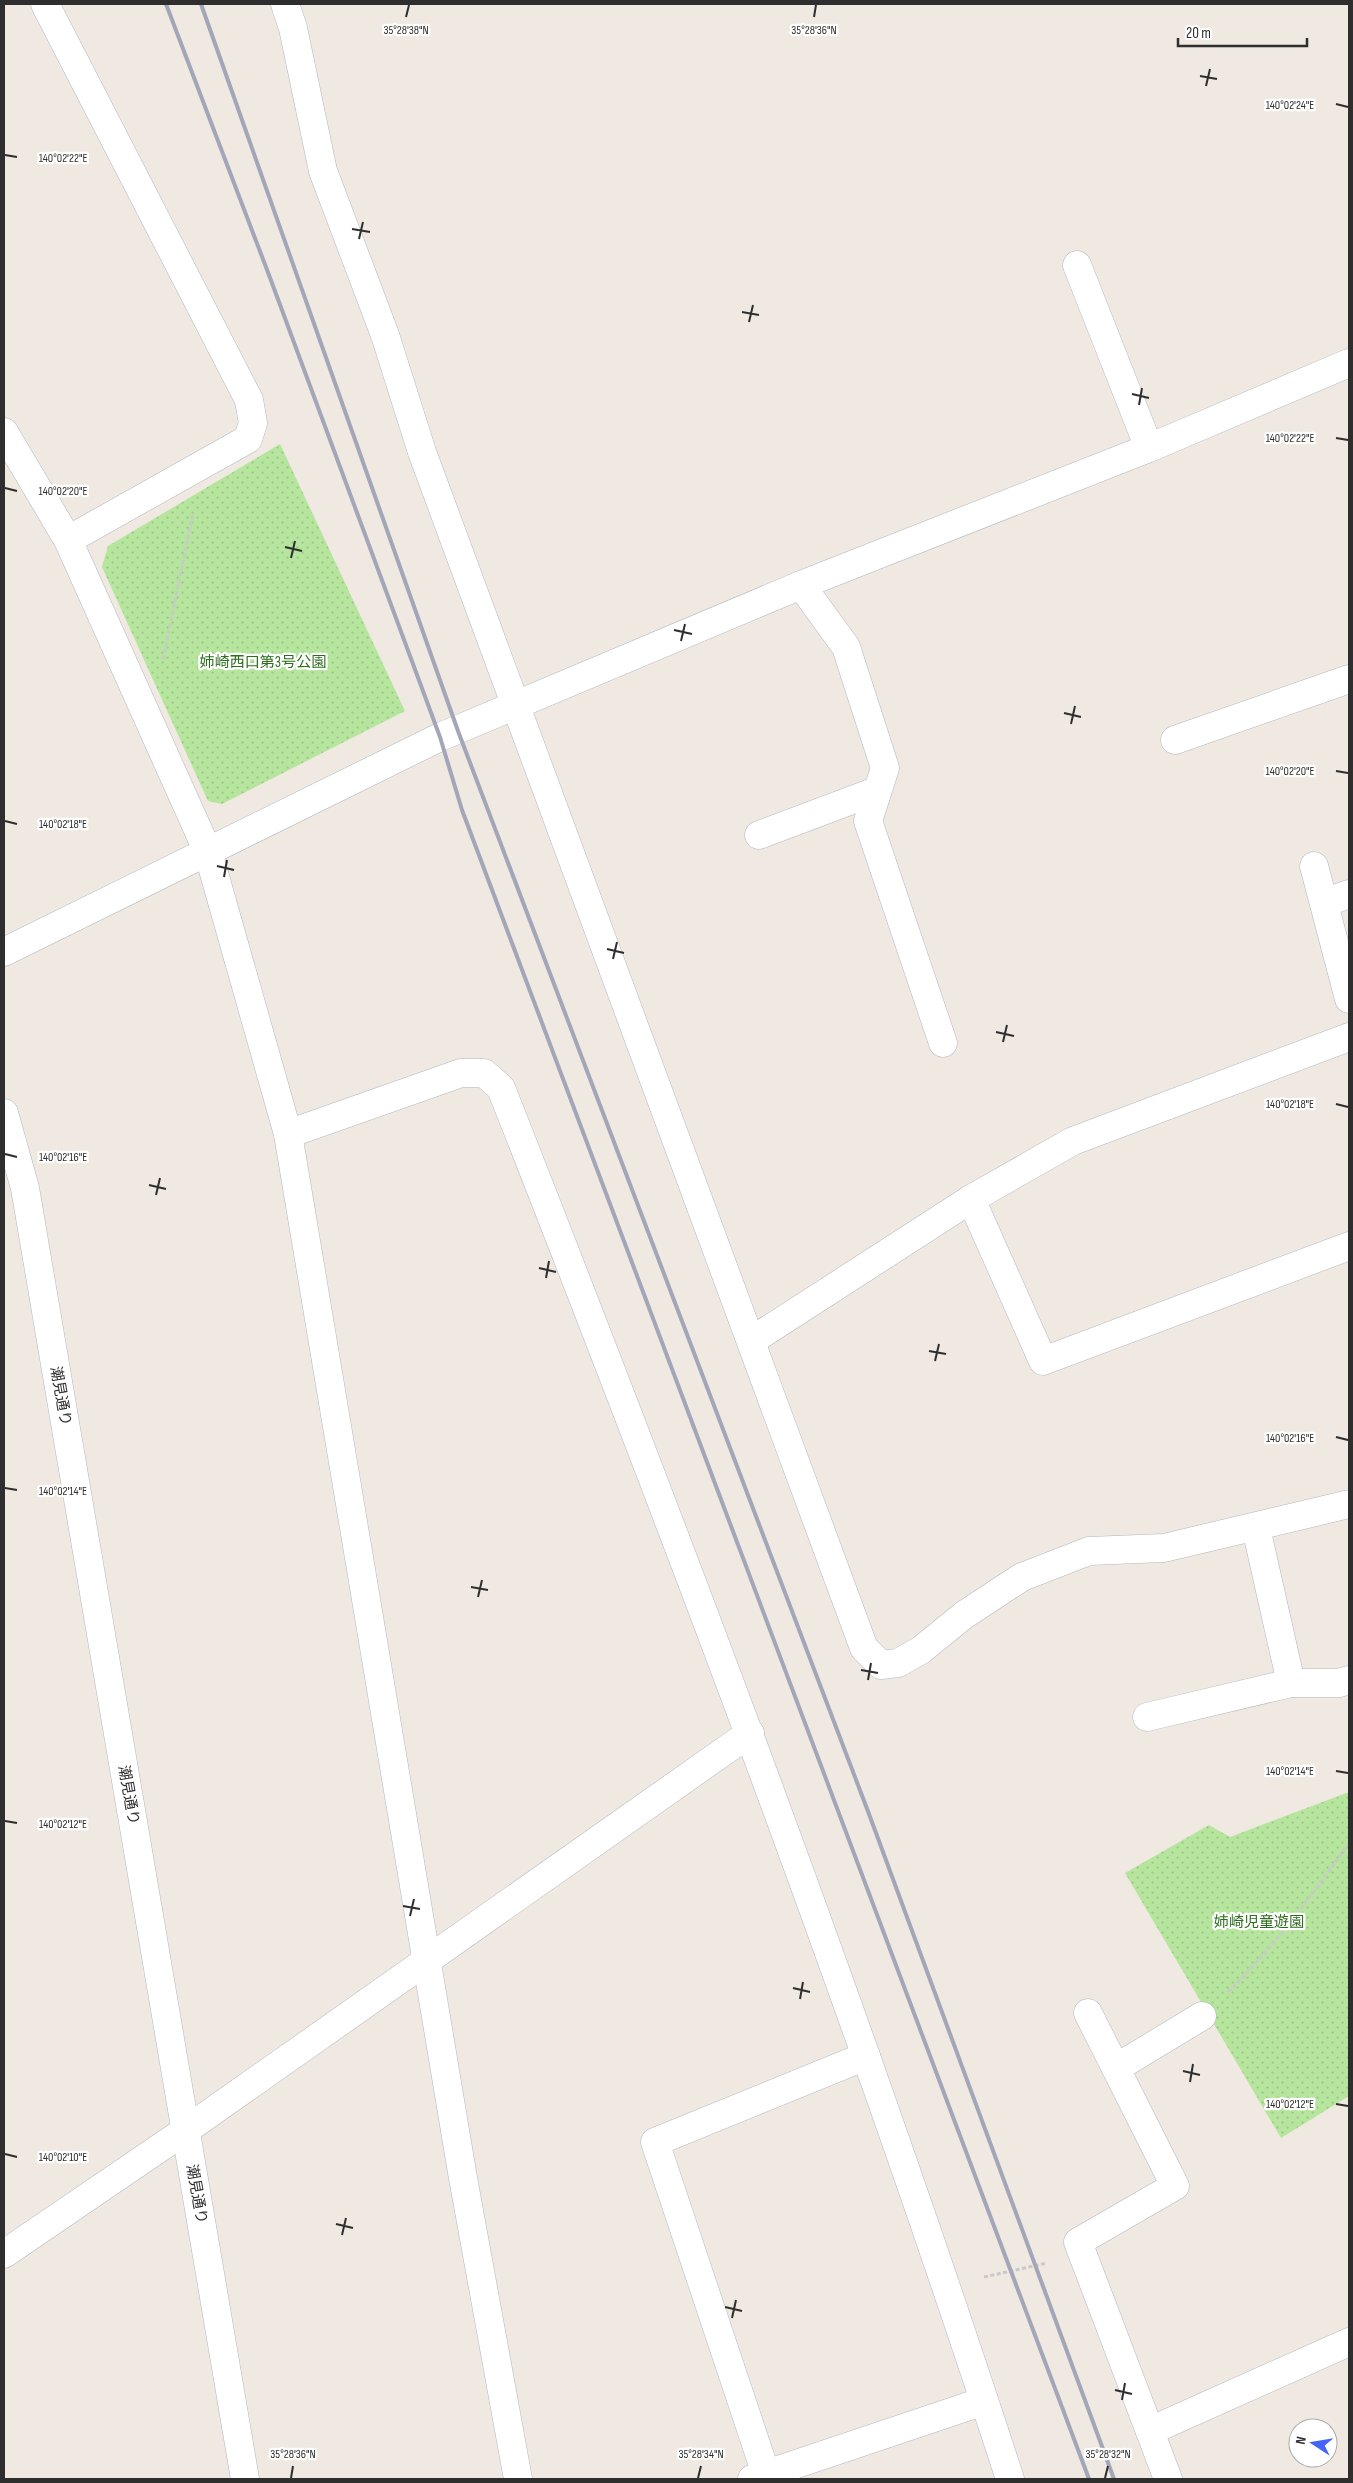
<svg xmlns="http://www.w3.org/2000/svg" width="1353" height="2483" font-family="'Sofia Sans Condensed','Noto Sans JP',sans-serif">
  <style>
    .grass { fill: url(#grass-dots) }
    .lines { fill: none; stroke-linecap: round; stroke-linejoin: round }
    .minor-casing { stroke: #b4b7c1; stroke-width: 29 }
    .path { stroke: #c9c9c9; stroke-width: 3; stroke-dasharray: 4 2.5; stroke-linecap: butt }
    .minor { stroke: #fff; stroke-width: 28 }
    .rail { stroke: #a3a6b8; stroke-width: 4 }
    .ticks { fill: none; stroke: #2e2e2e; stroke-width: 2 }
    .labels { text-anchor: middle; stroke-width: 4.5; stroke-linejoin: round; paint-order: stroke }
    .park-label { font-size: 15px; fill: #2c6e1b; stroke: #fff }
    .street-label { font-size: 15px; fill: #2e2e2e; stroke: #fff }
    .ticks-label { font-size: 12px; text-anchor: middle; fill: #2e2e2e; stroke: #fff; stroke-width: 4.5; stroke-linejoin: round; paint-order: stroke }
  </style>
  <defs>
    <pattern id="grass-dots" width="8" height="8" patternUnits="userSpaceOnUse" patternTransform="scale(1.25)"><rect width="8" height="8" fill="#b6e59e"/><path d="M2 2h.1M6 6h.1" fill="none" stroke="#9dc588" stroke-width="1.8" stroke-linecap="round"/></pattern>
  </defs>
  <rect width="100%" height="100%" fill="#efe9e1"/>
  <!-- grass -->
  <g class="grass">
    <path d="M280,444L405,711L222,804L208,801L102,567L108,546Z"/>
    <path d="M1349,1792V2096L1281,2138L1125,1873L1209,1825L1230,1837Z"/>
  </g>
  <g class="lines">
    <!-- minor casing -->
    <g class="minor-casing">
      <g id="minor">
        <path d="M45,4L249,400L253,423L248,439L68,540"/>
        <path d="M285,4L293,28L323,171L385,335L422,452L864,1648L881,1665L898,1663L921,1650L964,1615L1022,1577L1089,1551L1164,1548L1349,1504"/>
        <path d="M1077,265L1149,448"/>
        <path d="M4,432L68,540L208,852L288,1134L463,2178L518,2479"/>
        <path d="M801,585L846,647L885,768L868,821L943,1043"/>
        <path d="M1175,740L1349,679"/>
        <path d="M759,835L876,791"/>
        <path d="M1314,866L1349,999"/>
        <path d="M1324,903L1349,894"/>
        <path d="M4,952L440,737L801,585L1149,448L1349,363"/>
        <path d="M4,1113L25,1188L245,2479"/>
        <path d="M288,1134L461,1073H484L501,1088C682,1548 857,2010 1010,2479"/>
        <path d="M971,1199L1043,1361L1349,1246"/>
        <path d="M751,1341L971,1199L1073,1141L1349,1037"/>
        <path d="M1256,1528L1291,1683"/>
        <path d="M1147,1717L1291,1683H1339L1349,1680"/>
        <path d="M1088,2013L1175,2186L1078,2242L1168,2479"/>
        <path d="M1116,2068L1202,2016"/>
        <path d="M4,2254L186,2130L750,1733"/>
        <path d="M1150,2431L1349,2342"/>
        <path d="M766,2474L655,2142L866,2056"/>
        <path d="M752,2479L984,2401"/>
      </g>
    </g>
    <!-- path -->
    <g class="path">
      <path d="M163,659L193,513"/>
      <path d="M1228,1992C1273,1948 1313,1894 1349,1843"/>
      <path d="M984,2277L1047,2263"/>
    </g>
    <!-- minor -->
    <use href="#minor" class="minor"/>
    <!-- rail -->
    <g class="rail">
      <path d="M166,4L269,275L440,737L462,810L1089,2479"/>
      <path d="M201,4L458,731L869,1814L1114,2479"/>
    </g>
  </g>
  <!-- ticks -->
  <path class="ticks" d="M406,17L409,5M814,17L816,5M1200,76L1217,79M1206,86L1210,69M1336,104L1348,107M5,155L17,157M352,229L370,232M359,239L363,222M742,312L759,315M749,322L753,305M1132,394L1149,398M1139,405L1142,388M1336,438L1348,440M5,488L17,491M285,547L302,551M291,558L295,541M674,630L692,634M681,641L685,624M1064,713L1081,717M1071,724L1075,706M1336,771L1348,773M5,821L17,824M217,866L234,870M224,877L227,860M607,949L624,953M613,959L617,942M996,1032L1014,1036M1003,1042L1007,1025M1336,1104L1348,1107M5,1154L17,1157M149,1185L166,1189M156,1195L160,1178M539,1268L556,1272M546,1278L549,1261M929,1351L946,1354M935,1361L939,1344M1336,1437L1348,1440M5,1488L17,1490M471,1587L488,1590M478,1597L482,1580M861,1670L878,1673M868,1680L871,1663M1336,1771L1348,1773M5,1821L17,1823M403,1906L420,1909M410,1916L414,1899M793,1988L810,1992M800,1999L803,1982M1183,2071L1200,2075M1190,2082L1193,2064M1336,2104L1348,2106M5,2154L17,2157M336,2224L353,2228M342,2235L346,2218M725,2307L742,2311M732,2318L736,2300M1115,2390L1132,2394M1122,2400L1125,2383M291,2478L293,2466M698,2478L701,2466M1105,2478L1108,2466"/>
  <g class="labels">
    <!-- park labels -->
    <g class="park-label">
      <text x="263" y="667">姉崎西口第3号公園</text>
      <text x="1259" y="1927">姉崎児童遊園</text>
    </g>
    <!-- street labels -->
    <g class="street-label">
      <text transform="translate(61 1396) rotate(80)" y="5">潮見通り</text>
      <text transform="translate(129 1795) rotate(80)" y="5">潮見通り</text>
      <text transform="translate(197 2194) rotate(80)" y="5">潮見通り</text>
    </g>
  </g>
  <g class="ticks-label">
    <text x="406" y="34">35°28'38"N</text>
    <text x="814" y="34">35°28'36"N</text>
    <text x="1290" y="109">140°02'24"E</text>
    <text x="63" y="162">140°02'22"E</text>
    <text x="1290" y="442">140°02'22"E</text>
    <text x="63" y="495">140°02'20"E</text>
    <text x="1290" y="775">140°02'20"E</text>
    <text x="63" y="828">140°02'18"E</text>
    <text x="1290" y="1108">140°02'18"E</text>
    <text x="63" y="1161">140°02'16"E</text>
    <text x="1290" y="1442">140°02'16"E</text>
    <text x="63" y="1495">140°02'14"E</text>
    <text x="1290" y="1775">140°02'14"E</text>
    <text x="63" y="1828">140°02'12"E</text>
    <text x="1290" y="2108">140°02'12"E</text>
    <text x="63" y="2161">140°02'10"E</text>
    <text x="293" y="2458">35°28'36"N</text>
    <text x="701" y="2458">35°28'34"N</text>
    <text x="1108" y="2458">35°28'32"N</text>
  </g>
  <!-- border -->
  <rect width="1353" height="2483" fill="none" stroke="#2e2e2e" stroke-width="10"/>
  <!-- north arrow -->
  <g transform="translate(1313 2443) rotate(282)"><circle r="24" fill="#ffffff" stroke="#ababab"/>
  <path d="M0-4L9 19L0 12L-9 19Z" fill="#4264fb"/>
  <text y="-8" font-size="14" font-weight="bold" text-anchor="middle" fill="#2e2e2e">N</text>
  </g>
  <!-- scale -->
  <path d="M1178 38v8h129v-8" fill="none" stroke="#2e2e2e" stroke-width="2.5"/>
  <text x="1186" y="38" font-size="15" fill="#2e2e2e" stroke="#ffffff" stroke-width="4" paint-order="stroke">20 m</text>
</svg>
